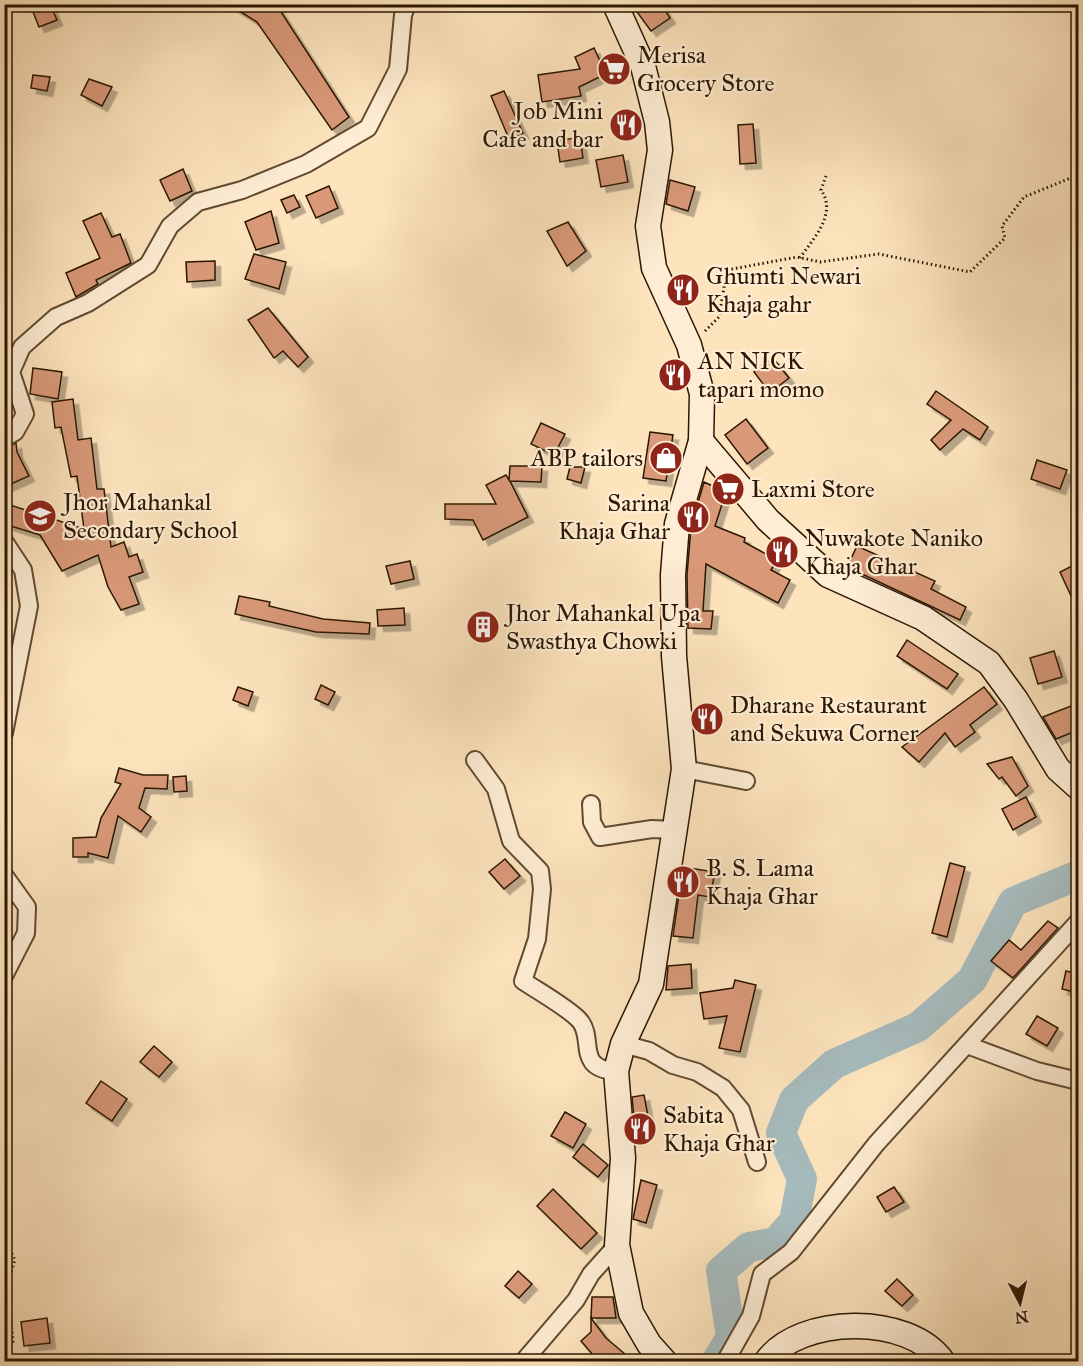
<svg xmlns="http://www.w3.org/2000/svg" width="1083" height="1366" font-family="'IM FELL Great Primer',serif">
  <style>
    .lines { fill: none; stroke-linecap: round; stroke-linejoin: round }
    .river { stroke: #a6bbbd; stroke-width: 30 }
    .building { fill: #d99979; stroke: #2b1702; stroke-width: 1.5; filter: url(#shadow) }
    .street-casing { stroke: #604a31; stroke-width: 20 }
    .secondary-casing { stroke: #2b1702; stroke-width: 27 }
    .path { stroke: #2b1702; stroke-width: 3; stroke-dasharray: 1.5 3; stroke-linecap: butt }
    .street { stroke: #feedd4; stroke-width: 16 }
    .secondary { stroke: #feedd4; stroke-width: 24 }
    .labels { text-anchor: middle; stroke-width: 4.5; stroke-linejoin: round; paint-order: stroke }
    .poi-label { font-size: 24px; fill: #2b1702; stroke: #feedd4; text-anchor: start }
  </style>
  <defs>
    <filter id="shadow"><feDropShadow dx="5.5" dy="5.5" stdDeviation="0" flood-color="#0004"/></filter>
  </defs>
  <rect width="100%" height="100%" fill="#fde4bd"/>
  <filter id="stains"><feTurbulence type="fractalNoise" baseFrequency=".00333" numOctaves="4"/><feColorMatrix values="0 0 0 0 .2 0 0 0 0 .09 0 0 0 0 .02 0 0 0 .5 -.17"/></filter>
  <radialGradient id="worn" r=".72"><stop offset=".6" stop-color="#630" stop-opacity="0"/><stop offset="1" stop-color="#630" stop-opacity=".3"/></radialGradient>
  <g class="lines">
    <!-- river -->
    <path class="river" d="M716,1362L731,1337L721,1271L749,1247L776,1242L794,1221L802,1179L781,1133L794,1100L834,1064L918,1027L972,980L1013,902L1078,875"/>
  </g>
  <!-- building -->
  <g class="building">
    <path d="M30,4H50L57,20L39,27Z"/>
    <path d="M228,4H276L349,117L332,130L257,22Z"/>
    <path d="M648,4H661L670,18L651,31L637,12Z"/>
    <path d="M594,48L606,74L579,87L581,96L542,102L538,75L580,69L575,57Z"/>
    <path d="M33,75L50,77L47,91L31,88Z"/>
    <path d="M89,79L112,87L102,106L81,95Z"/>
    <path d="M504,91L523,133L509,139L491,96Z"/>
    <path d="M753,124L756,163L740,164L738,125Z"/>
    <path d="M580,137L583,158L560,162L557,141Z"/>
    <path d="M623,155L628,182L601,187L596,160Z"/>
    <path d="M183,169L192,191L170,201L160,180Z"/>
    <path d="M670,180L695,187L688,211L666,204Z"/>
    <path d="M329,186L338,208L316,218L306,196Z"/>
    <path d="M294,195L300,207L287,213L281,200Z"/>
    <path d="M271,211L279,243L256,250L245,222Z"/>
    <path d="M101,213L112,237L120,234L131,263L96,280L98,284L76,297L66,273L100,258L83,221Z"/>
    <path d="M568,222L586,251L567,266L547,231Z"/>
    <path d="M254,254L286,262L279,289L245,279Z"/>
    <path d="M215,261V280L187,282L186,262Z"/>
    <path d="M268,308L308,357L298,367L283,351L274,358L248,320Z"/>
    <path d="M773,358L789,378L770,393L754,372Z"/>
    <path d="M33,368L62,372L58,399L30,394Z"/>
    <path d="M936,391L988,427L980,440L963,429L940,450L931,440L951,420L927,404Z"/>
    <path d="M73,399L78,440L91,438L97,489H104L111,547L124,542L129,557L137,554L143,572L129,577L139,604L121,610L108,587L98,555L62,571L40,535L4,524V503L84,529L77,476L71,477L61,427L55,428L52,402Z"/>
    <path d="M746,419L768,448L747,464L725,435Z"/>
    <path d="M541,423L565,434L554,455L531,444Z"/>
    <path d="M650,432L673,435L666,481L643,478Z"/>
    <path d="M16,443L17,452L29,476L4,487V448Z"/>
    <path d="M1037,460L1067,470L1060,489L1031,479Z"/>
    <path d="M510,466H542L541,482L510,481L528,517L483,540L473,520L445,519V504H496L486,485L506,475L509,480Z"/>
    <path d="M570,467H585L581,483L567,479Z"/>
    <path d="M704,482L726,492L715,526L745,538L744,542L777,560L771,570L790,580L778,603L706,564L703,611H713L711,629L688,628L687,575L691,527Z"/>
    <path d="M857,546L935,581L931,589L966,607L960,620L847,567Z"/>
    <path d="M410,561L414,579L391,584L386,566Z"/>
    <path d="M1078,563V611L1060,572Z"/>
    <path d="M239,596L270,602L269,606L323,619L370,623L369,634L316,632L235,614Z"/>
    <path d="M404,608L405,625L378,626L377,610Z"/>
    <path d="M907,640L958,674L947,689L897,656Z"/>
    <path d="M1054,651L1062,677L1038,684L1030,658Z"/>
    <path d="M321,685L335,692L328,705L315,699Z"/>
    <path d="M238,687L253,692L248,706L233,700Z"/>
    <path d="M984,687L997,704L970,725L975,732L955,747L945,733L919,762L902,747Z"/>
    <path d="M1076,704L1078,730L1056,739L1043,717Z"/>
    <path d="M1012,757L1028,786L1016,796L1002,777L999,779L987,764Z"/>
    <path d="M119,768L143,775H168L167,789L145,788L139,808L151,817L141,832L118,816L108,858L88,853V857H73V838L96,837L101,818L121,784L115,782Z"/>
    <path d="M186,776L187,791L174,792L173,777Z"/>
    <path d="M1026,797L1036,817L1013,830L1002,809Z"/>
    <path d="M505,859L520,876L504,889L489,872Z"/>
    <path d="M950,863L965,867L947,937L932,933Z"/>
    <path d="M683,867L715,872L710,897L698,895L693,938L673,936Z"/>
    <path d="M1048,921L1058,928L1013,978L991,961L1009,940L1021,950Z"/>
    <path d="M691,964L692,988L666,990L668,966Z"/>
    <path d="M1066,971L1078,974V993L1062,989Z"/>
    <path d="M735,980L756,985L740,1052L719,1048L727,1016L704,1019L700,993L733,988Z"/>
    <path d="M1037,1016L1058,1028L1047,1046L1026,1034Z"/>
    <path d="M154,1046L172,1062L159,1077L140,1062Z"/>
    <path d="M101,1081L127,1099L112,1121L86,1103Z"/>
    <path d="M644,1095L648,1116L634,1118L632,1097Z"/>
    <path d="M565,1112L586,1124L573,1148L551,1136Z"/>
    <path d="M583,1144L608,1165L598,1177L573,1157Z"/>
    <path d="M641,1180L657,1185L646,1223L633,1219Z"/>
    <path d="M894,1187L904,1202L886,1212L877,1197Z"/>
    <path d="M553,1189L597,1233L581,1249L537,1206Z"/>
    <path d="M518,1271L532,1284L519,1298L505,1286Z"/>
    <path d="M897,1279L913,1295L902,1306L885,1291Z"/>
    <path d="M592,1297H613L616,1318H591Z"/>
    <path d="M47,1318L50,1343L24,1346L21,1322Z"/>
    <path d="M591,1318L606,1338L625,1354L619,1362H599L581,1341L591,1332Z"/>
  </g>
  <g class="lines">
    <!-- street casing -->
    <g class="street-casing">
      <g id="street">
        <path d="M4,438L15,432L25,414L11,372L22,347L56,317L88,303L148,265L170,226L198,202L242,190L306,164L368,128L398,69L403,15L407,4"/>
        <path d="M4,541L23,570L29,606L4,733"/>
        <path d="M475,760L496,789L511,841L540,871L542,889L537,939L523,981C538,991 570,1009 580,1021C595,1039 575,1069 616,1071"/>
        <path d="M684,769L746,781"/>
        <path d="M591,804L592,822L600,837L652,829L674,830"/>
        <path d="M4,875L27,907L26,933L4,976"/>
        <path d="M623,1044L649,1051L673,1065L697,1072L723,1088L741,1110L757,1162"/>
        <path d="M967,1045L1037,1071L1078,1081"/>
        <path d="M523,1362L576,1300L591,1274L617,1245"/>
        <path d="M725,1362L751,1316L762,1274L791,1252L876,1144L1078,922"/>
      </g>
    </g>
    <!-- secondary casing -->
    <g class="secondary-casing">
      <g id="secondary">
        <path d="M615,4L643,66L657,122L660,150L648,226L654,268L689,345L702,394L701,441L677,524L673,575L674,656L684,769L651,984L623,1044L616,1071L623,1158L617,1245L631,1313L649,1344L665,1362"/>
        <path d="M701,441L768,520L828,575L923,618L989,663L1016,700L1058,769L1078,787"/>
        <path d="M766,1362C799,1315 909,1313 943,1362"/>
      </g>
    </g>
    <!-- path -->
    <g class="path">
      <path d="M800,258C812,240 838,214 821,190L826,176"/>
      <path d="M705,331L719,317L727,270L797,257L820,262L879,254L970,272L1005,238L1002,226L1024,197L1078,175"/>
      <path d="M4,1237L15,1260L7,1284L13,1341L7,1362"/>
    </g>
    <!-- street -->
    <use href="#street" class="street"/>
    <!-- secondary -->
    <use href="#secondary" class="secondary"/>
  </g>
  <!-- icons -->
  <defs>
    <g id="supermarket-disc" transform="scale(1.725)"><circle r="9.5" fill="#8f2418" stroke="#feedd4"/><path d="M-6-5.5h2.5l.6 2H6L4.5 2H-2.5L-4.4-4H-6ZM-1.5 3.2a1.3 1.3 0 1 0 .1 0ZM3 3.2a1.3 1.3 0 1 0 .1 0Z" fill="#fff"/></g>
    <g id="restaurant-disc" transform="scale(1.725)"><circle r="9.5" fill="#8f2418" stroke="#feedd4"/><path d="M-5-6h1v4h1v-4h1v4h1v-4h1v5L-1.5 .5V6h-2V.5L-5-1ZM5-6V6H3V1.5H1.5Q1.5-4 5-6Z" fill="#fff"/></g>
    <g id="shop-disc" transform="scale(1.725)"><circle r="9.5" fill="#8f2418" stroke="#feedd4"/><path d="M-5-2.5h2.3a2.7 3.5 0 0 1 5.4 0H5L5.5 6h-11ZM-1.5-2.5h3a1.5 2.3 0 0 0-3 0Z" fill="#fff"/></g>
    <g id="school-disc" transform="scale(1.725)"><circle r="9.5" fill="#8f2418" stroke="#feedd4"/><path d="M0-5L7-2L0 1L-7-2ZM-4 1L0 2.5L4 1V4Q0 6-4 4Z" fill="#fff"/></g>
    <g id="building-disc" transform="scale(1.725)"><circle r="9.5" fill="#8f2418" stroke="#feedd4"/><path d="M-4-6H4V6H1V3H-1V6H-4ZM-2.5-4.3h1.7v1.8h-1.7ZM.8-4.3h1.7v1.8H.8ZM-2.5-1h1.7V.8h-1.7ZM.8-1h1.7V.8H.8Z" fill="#fff"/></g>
  </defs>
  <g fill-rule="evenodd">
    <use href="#supermarket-disc" x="614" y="69"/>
    <use href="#restaurant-disc" x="626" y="125"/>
    <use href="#restaurant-disc" x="683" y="290"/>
    <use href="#restaurant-disc" x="675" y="375"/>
    <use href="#shop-disc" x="666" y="458"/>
    <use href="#supermarket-disc" x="728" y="489"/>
    <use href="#school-disc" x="40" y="516"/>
    <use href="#restaurant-disc" x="693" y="517"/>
    <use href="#restaurant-disc" x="782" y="552"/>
    <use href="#building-disc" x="483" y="627"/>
    <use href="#restaurant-disc" x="707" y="719"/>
    <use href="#restaurant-disc" x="683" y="882"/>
    <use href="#restaurant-disc" x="640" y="1129"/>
  </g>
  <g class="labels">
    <!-- poi labels -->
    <g class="poi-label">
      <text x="637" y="63">Merisa<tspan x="637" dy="28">Grocery Store</tspan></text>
      <text x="603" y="119" text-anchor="end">Job Mini<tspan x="603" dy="28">Cafe and bar</tspan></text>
      <text x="706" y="284">Ghumti Newari<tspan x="706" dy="28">Khaja gahr</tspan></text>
      <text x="698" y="369">AN NICK<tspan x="698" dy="28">tapari momo</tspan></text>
      <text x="643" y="466" text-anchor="end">ABP tailors</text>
      <text x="751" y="497">Laxmi Store</text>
      <text x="63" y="510">Jhor Mahankal<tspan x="63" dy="28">Secondary School</tspan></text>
      <text x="670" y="511" text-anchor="end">Sarina<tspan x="670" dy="28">Khaja Ghar</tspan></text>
      <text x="805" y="546">Nuwakote Naniko<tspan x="805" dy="28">Khaja Ghar</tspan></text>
      <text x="506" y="621">Jhor Mahankal Upa<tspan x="506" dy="28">Swasthya Chowki</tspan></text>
      <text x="730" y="713">Dharane Restaurant<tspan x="730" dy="28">and Sekuwa Corner</tspan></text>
      <text x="706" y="876">B. S. Lama<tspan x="706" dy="28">Khaja Ghar</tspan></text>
      <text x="663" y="1123">Sabita<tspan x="663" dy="28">Khaja Ghar</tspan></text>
    </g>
  </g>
  <!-- margin -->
  <rect width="1083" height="1366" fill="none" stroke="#fde4bd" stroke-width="24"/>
  <rect x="6" y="6" width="1071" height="1354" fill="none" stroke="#2b1702" stroke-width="3"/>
  <rect x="12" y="12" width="1059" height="1342" fill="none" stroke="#2b1702" stroke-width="1.5"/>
  <!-- north arrow -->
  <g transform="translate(1020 1303) rotate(173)" stroke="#feedd4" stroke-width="4.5" paint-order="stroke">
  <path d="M0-4.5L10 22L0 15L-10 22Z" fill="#2b1702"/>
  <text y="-9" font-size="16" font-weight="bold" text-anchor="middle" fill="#2b1702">N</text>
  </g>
  <rect width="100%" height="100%" filter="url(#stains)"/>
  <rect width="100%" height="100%" fill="url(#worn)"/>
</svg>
